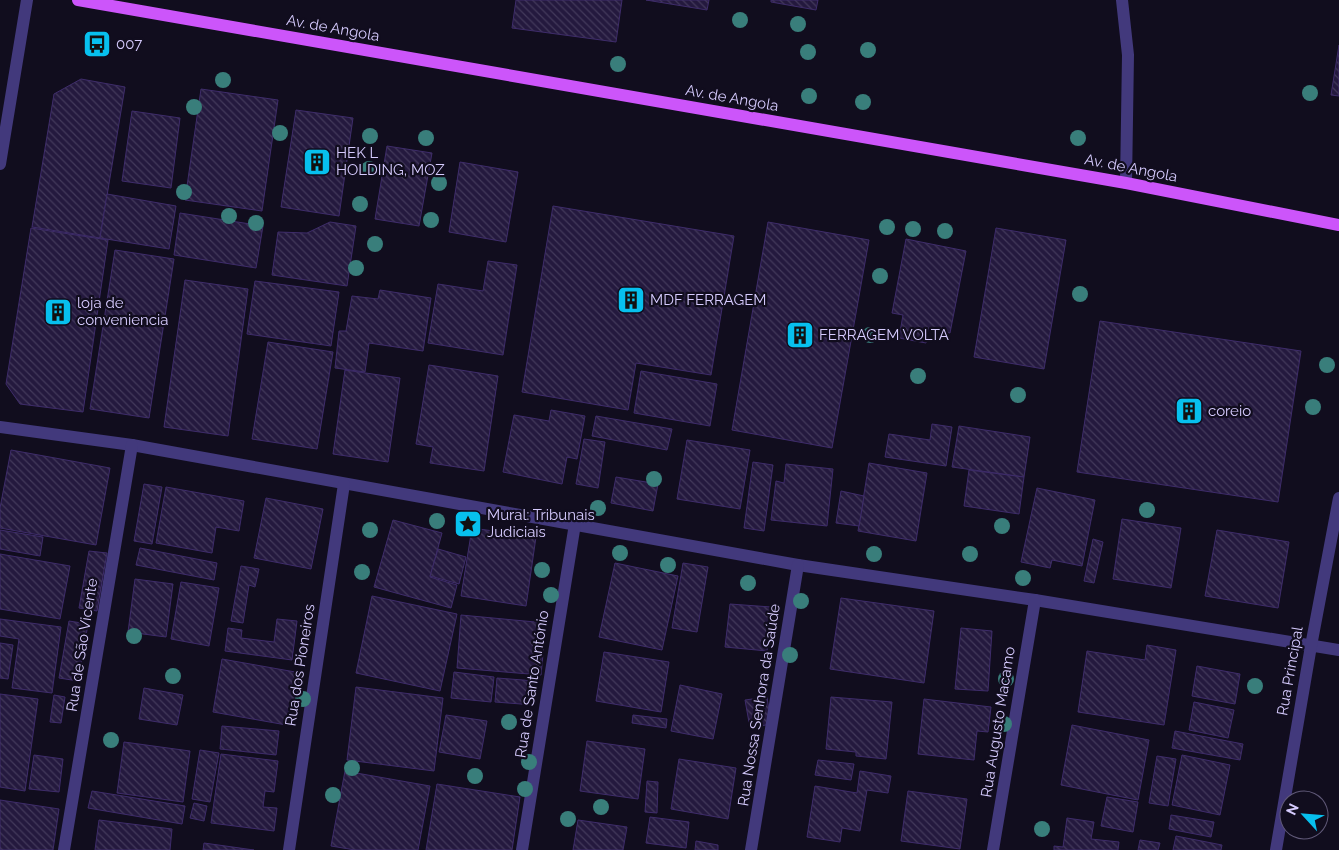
<svg xmlns="http://www.w3.org/2000/svg" width="1339" height="850" font-family="Raleway,sans-serif">
  <style>
    .building { fill: url(#building-back-hatch); stroke: #3e2c6a }
    .lines { fill: none; stroke-linecap: round; stroke-linejoin: round }
    .minor { stroke: #42397c; stroke-width: 12 }
    .major { stroke: #cc55fa; stroke-width: 12 }
    .tree { fill: #397e7b }
    .labels { text-anchor: middle; stroke-width: 4.5; stroke-linejoin: round; paint-order: stroke }
    .street-label { font-size: 15px; fill: #d6cbfe; stroke: #110d1e }
    .poi-label { font-size: 15px; fill: #d6cbfe; stroke: #110d1e; text-anchor: start }
  </style>
  <defs>
    <pattern id="building-back-hatch" width="6" height="6" patternUnits="userSpaceOnUse" patternTransform="scale(1.25)"><rect width="6" height="6" fill="#24193e"/><path d="M-1 5l2 2M0 0l6 6M5-1l2 2" fill="none" stroke="#43395b"/></pattern>
  </defs>
  <rect width="100%" height="100%" fill="#110d1e"/>
  <!-- building -->
  <g class="building">
    <path d="M516,0H622L616,42L512,28Z"/>
    <path d="M646,0H709L707,10Z"/>
    <path d="M771,0H818L816,10L771,2Z"/>
    <path d="M1339,45V96L1331,95Z"/>
    <path d="M81,79L125,87L100,238L32,227L54,94Z"/>
    <path d="M201,89L278,100L262,211L185,200Z"/>
    <path d="M296,110L353,118L339,216L281,207Z"/>
    <path d="M132,111L180,118L171,188L122,181Z"/>
    <path d="M387,146L432,153L419,226L375,219Z"/>
    <path d="M460,162L518,172L506,242L449,232Z"/>
    <path d="M107,194L176,206L169,249L100,238Z"/>
    <path d="M553,206L734,236L711,375L636,363L628,410L522,392Z"/>
    <path d="M180,213L263,226L256,268L174,255Z"/>
    <path d="M330,222L356,226L347,286L272,275L278,232L307,233Z"/>
    <path d="M768,222L869,240L832,448L732,430Z"/>
    <path d="M31,228L108,240L83,412L20,404L6,384Z"/>
    <path d="M996,228L1066,240L1044,369L974,357Z"/>
    <path d="M906,239L966,251L950,333L928,329L926,343L899,338L903,315L892,313Z"/>
    <path d="M115,250L174,259L149,418L90,409Z"/>
    <path d="M488,261L517,265L503,355L428,343L438,284L483,291Z"/>
    <path d="M185,280L248,289L228,436L164,427Z"/>
    <path d="M255,281L339,292L331,346L247,334Z"/>
    <path d="M380,290L431,298L423,351L369,343L365,372L335,368L339,331H346L352,296L378,299Z"/>
    <path d="M1100,321L1301,351L1278,502L1077,472Z"/>
    <path d="M268,342L333,352L317,449L252,439Z"/>
    <path d="M429,365L498,376L484,471L430,463L433,447L416,444Z"/>
    <path d="M345,370L400,378L388,462L333,454Z"/>
    <path d="M641,371L717,384L710,426L634,413Z"/>
    <path d="M551,410L585,416L577,459L567,457L562,484L503,472L514,415L549,421Z"/>
    <path d="M596,416L672,429L667,450L592,436Z"/>
    <path d="M932,424L952,427L946,466L885,457L889,434L930,440Z"/>
    <path d="M959,426L1030,437L1024,477L952,467Z"/>
    <path d="M584,439L605,442L598,488L576,484Z"/>
    <path d="M687,440L750,450L740,509L677,499Z"/>
    <path d="M11,450L110,468L96,545L0,528V508Z"/>
    <path d="M753,462L773,465L764,531L744,528Z"/>
    <path d="M869,463L927,473L916,541L858,531Z"/>
    <path d="M786,464L833,469L827,526L771,520L776,481L784,483Z"/>
    <path d="M969,470L1024,477L1019,514L964,506Z"/>
    <path d="M616,477L658,484L653,511L611,503Z"/>
    <path d="M144,484L162,487L152,544L134,541Z"/>
    <path d="M166,487L244,501L239,531L216,527L212,553L156,543Z"/>
    <path d="M1037,488L1095,500L1082,566L1052,560L1050,568L1021,562Z"/>
    <path d="M841,491L864,496L859,526L836,523Z"/>
    <path d="M266,498L323,509L311,569L254,558Z"/>
    <path d="M1122,519L1181,528L1171,588L1113,579Z"/>
    <path d="M393,520L442,533L430,577L457,585L451,608L374,587Z"/>
    <path d="M472,528L536,537L526,606L461,596Z"/>
    <path d="M0,530L43,537L40,556L0,549Z"/>
    <path d="M1217,530L1289,542L1278,608L1205,596Z"/>
    <path d="M1093,539L1103,542L1094,583L1084,581Z"/>
    <path d="M140,548L217,563L214,580L136,565Z"/>
    <path d="M438,549L466,557L459,584L430,576Z"/>
    <path d="M89,551L107,553L97,611L79,608Z"/>
    <path d="M0,554L70,566L60,619L0,609Z"/>
    <path d="M615,563L678,576L662,650L599,637Z"/>
    <path d="M683,563L708,567L697,632L672,628Z"/>
    <path d="M241,566L259,569L255,587L249,585L243,623L231,621Z"/>
    <path d="M135,579L173,584L166,637L128,632Z"/>
    <path d="M181,582L219,588L209,646L171,639Z"/>
    <path d="M372,596L457,614L440,691L356,673Z"/>
    <path d="M841,598L934,611L924,683L830,669Z"/>
    <path d="M730,604L771,607L767,651L725,647Z"/>
    <path d="M461,615L546,623L541,675L457,668Z"/>
    <path d="M0,619L61,627L52,693L12,688L19,639L0,636Z"/>
    <path d="M277,619L297,621L292,660L225,651L228,628L242,630L241,638L274,642Z"/>
    <path d="M69,621L88,624L78,681L59,678Z"/>
    <path d="M961,628L992,631L988,691L955,689Z"/>
    <path d="M0,643L13,645L8,679L0,678Z"/>
    <path d="M1147,645L1176,650L1164,725L1078,712L1087,651L1145,660Z"/>
    <path d="M604,652L669,662L661,712L596,701Z"/>
    <path d="M222,659L301,673L292,726L213,712Z"/>
    <path d="M1197,666L1240,674L1235,704L1192,696Z"/>
    <path d="M454,672L494,677L491,702L451,698Z"/>
    <path d="M497,678L536,681L534,705L495,702Z"/>
    <path d="M680,685L722,694L713,739L671,731Z"/>
    <path d="M356,687L443,698L434,771L347,760Z"/>
    <path d="M144,688L183,695L177,725L139,719Z"/>
    <path d="M0,694L38,699L25,791L0,787Z"/>
    <path d="M54,695L65,697L61,723L50,722Z"/>
    <path d="M767,697L771,724L750,728L745,700Z"/>
    <path d="M831,697L892,702L886,759L856,756V752L826,749Z"/>
    <path d="M924,699L991,707L988,732L977,731L974,760L918,754Z"/>
    <path d="M1194,702L1234,710L1228,738L1189,730Z"/>
    <path d="M446,715L487,721L480,759L439,752Z"/>
    <path d="M633,715L667,719L666,728L632,723Z"/>
    <path d="M1072,725L1149,740L1138,800L1061,785Z"/>
    <path d="M222,726L279,731L276,755L220,749Z"/>
    <path d="M1175,731L1243,744L1240,760L1172,748Z"/>
    <path d="M587,741L645,749L638,799L580,791Z"/>
    <path d="M124,742L190,751L183,802L117,793Z"/>
    <path d="M200,750L219,753L210,802L192,799Z"/>
    <path d="M221,754L278,761L274,792L265,791L263,807L277,808L274,831L211,823Z"/>
    <path d="M34,755L63,759L59,792L29,789Z"/>
    <path d="M1182,755L1230,765L1220,815L1172,805Z"/>
    <path d="M1157,756L1176,759L1168,806L1149,803Z"/>
    <path d="M679,759L736,768L728,819L671,809Z"/>
    <path d="M818,760L854,764L851,780L815,775Z"/>
    <path d="M345,771L430,786L418,850H355L331,846Z"/>
    <path d="M860,771L891,776L888,793L867,790L860,831L842,828L840,842L807,837L815,786L857,793Z"/>
    <path d="M647,781L658,782L657,813L645,812Z"/>
    <path d="M437,784L520,797L512,850H426Z"/>
    <path d="M92,791L185,806L182,824L88,808Z"/>
    <path d="M908,791L967,799L960,849L901,841Z"/>
    <path d="M1107,797L1138,802L1133,832L1101,826Z"/>
    <path d="M0,800L59,809L53,850H0Z"/>
    <path d="M194,803L207,806L204,821L190,818Z"/>
    <path d="M1171,815L1214,822L1211,837L1169,829Z"/>
    <path d="M650,817L689,822L686,848L646,843Z"/>
    <path d="M1067,818L1094,822L1091,839L1119,842L1118,850H1054V846L1063,847Z"/>
    <path d="M99,820L172,829L170,850H95Z"/>
    <path d="M578,820L627,827L623,850H573Z"/>
    <path d="M1176,836L1222,845L1221,850H1173Z"/>
    <path d="M1140,840L1160,843L1158,850H1138Z"/>
    <path d="M696,841L718,845V850H695Z"/>
    <path d="M204,843L254,850H203Z"/>
  </g>
  <g class="lines">
    <!-- minor -->
    <g class="minor">
      <path d="M1122,0L1128,55L1126,183"/>
      <path d="M0,164L27,0"/>
      <path d="M0,427L132,445L798,565L1035,600L1339,650"/>
      <path d="M64,850L132,445"/>
      <path d="M289,850L344,484"/>
      <path d="M522,850L575,524"/>
      <path d="M751,850L798,565"/>
      <path d="M993,850L1035,600"/>
      <path d="M1276,850L1311,646L1339,498"/>
    </g>
    <!-- major -->
    <path class="major" d="M78,0L1126,183L1339,225"/>
  </g>
  <!-- trees -->
  <g class="tree">
    <circle cx="740" cy="20" r="8"/>
    <circle cx="798" cy="24" r="8"/>
    <circle cx="868" cy="50" r="8"/>
    <circle cx="808" cy="52" r="8"/>
    <circle cx="618" cy="64" r="8"/>
    <circle cx="223" cy="80" r="8"/>
    <circle cx="1310" cy="93" r="8"/>
    <circle cx="809" cy="96" r="8"/>
    <circle cx="863" cy="102" r="8"/>
    <circle cx="194" cy="107" r="8"/>
    <circle cx="280" cy="133" r="8"/>
    <circle cx="370" cy="136" r="8"/>
    <circle cx="426" cy="138" r="8"/>
    <circle cx="1078" cy="138" r="8"/>
    <circle cx="369" cy="169" r="8"/>
    <circle cx="439" cy="183" r="8"/>
    <circle cx="184" cy="192" r="8"/>
    <circle cx="360" cy="204" r="8"/>
    <circle cx="229" cy="216" r="8"/>
    <circle cx="431" cy="220" r="8"/>
    <circle cx="256" cy="223" r="8"/>
    <circle cx="887" cy="227" r="8"/>
    <circle cx="913" cy="229" r="8"/>
    <circle cx="945" cy="231" r="8"/>
    <circle cx="375" cy="244" r="8"/>
    <circle cx="356" cy="268" r="8"/>
    <circle cx="880" cy="276" r="8"/>
    <circle cx="1080" cy="294" r="8"/>
    <circle cx="870" cy="335" r="8"/>
    <circle cx="1327" cy="365" r="8"/>
    <circle cx="918" cy="376" r="8"/>
    <circle cx="1018" cy="395" r="8"/>
    <circle cx="1313" cy="407" r="8"/>
    <circle cx="654" cy="479" r="8"/>
    <circle cx="598" cy="508" r="8"/>
    <circle cx="1147" cy="510" r="8"/>
    <circle cx="437" cy="521" r="8"/>
    <circle cx="1002" cy="526" r="8"/>
    <circle cx="370" cy="530" r="8"/>
    <circle cx="620" cy="553" r="8"/>
    <circle cx="874" cy="554" r="8"/>
    <circle cx="970" cy="554" r="8"/>
    <circle cx="668" cy="565" r="8"/>
    <circle cx="542" cy="570" r="8"/>
    <circle cx="362" cy="572" r="8"/>
    <circle cx="1023" cy="578" r="8"/>
    <circle cx="748" cy="583" r="8"/>
    <circle cx="551" cy="595" r="8"/>
    <circle cx="801" cy="601" r="8"/>
    <circle cx="134" cy="636" r="8"/>
    <circle cx="790" cy="655" r="8"/>
    <circle cx="173" cy="676" r="8"/>
    <circle cx="1006" cy="679" r="8"/>
    <circle cx="1255" cy="686" r="8"/>
    <circle cx="303" cy="699" r="8"/>
    <circle cx="509" cy="722" r="8"/>
    <circle cx="1004" cy="724" r="8"/>
    <circle cx="111" cy="740" r="8"/>
    <circle cx="529" cy="762" r="8"/>
    <circle cx="352" cy="768" r="8"/>
    <circle cx="475" cy="776" r="8"/>
    <circle cx="525" cy="789" r="8"/>
    <circle cx="333" cy="795" r="8"/>
    <circle cx="601" cy="807" r="8"/>
    <circle cx="568" cy="819" r="8"/>
    <circle cx="1042" cy="829" r="8"/>
  </g>
  <!-- icons -->
  <defs>
    <g id="bus-square" transform="scale(1.4375)"><rect x="-9" y="-9" width="18" height="18" rx="4" fill="#07c0ee" stroke="#110d1e"/><path d="M-5-6H5V4H4V6H2V4H-2V6H-4V4H-5ZM-3.5-4V0h7V-4ZM-3.5 1.2v1.5H-2V1.2ZM2 1.2v1.5H3.5V1.2Z" fill="#111"/></g>
    <g id="building-square" transform="scale(1.4375)"><rect x="-9" y="-9" width="18" height="18" rx="4" fill="#07c0ee" stroke="#110d1e"/><path d="M-4-6H4V6H1V3H-1V6H-4ZM-2.5-4.3h1.7v1.8h-1.7ZM.8-4.3h1.7v1.8H.8ZM-2.5-1h1.7V.8h-1.7ZM.8-1h1.7V.8H.8Z" fill="#111"/></g>
    <g id="sight-square" transform="scale(1.4375)"><rect x="-9" y="-9" width="18" height="18" rx="4" fill="#07c0ee" stroke="#110d1e"/><path d="M0-6L1.8-2.2L6-1.7L2.9 1.2L3.7 5.4L0 3.3L-3.7 5.4L-2.9 1.2L-6-1.7L-1.8-2.2Z" fill="#111"/></g>
  </defs>
  <g fill-rule="evenodd">
    <use href="#bus-square" x="97" y="44"/>
    <use href="#building-square" x="317" y="162"/>
    <use href="#building-square" x="631" y="300"/>
    <use href="#building-square" x="58" y="312"/>
    <use href="#building-square" x="800" y="335"/>
    <use href="#building-square" x="1189" y="411"/>
    <use href="#sight-square" x="468" y="524"/>
  </g>
  <g class="labels">
    <!-- street labels -->
    <g class="street-label">
      <text transform="translate(333 28) rotate(10)" y="5">Av. de Angola</text>
      <text transform="translate(732 98) rotate(10)" y="5">Av. de Angola</text>
      <text transform="translate(1131 168) rotate(11)" y="5">Av. de Angola</text>
      <text transform="translate(82 645) rotate(-81)" y="5">Rua de São Vicente</text>
      <text transform="translate(300 665) rotate(-81)" y="5">Rua dos Pioneiros</text>
      <text transform="translate(1290 671) rotate(-80)" y="5">Rua Principal</text>
      <text transform="translate(532 684) rotate(-81)" y="5">Rua de Santo António</text>
      <text transform="translate(759 705) rotate(-81)" y="5">Rua Nossa Senhora da Saúde</text>
      <text transform="translate(998 722) rotate(-81)" y="5">Rua Augusto Macamo</text>
    </g>
    <!-- poi labels -->
    <g class="poi-label">
      <text x="116" y="49">007</text>
      <text x="336" y="158">HEK L<tspan x="336" dy="17">HOLDING, MOZ</tspan></text>
      <text x="650" y="305">MDF FERRAGEM</text>
      <text x="77" y="308">loja de<tspan x="77" dy="17">conveniencia</tspan></text>
      <text x="819" y="340">FERRAGEM VOLTA</text>
      <text x="1208" y="416">coreio</text>
      <text x="487" y="520">Mural: Tribunais<tspan x="487" dy="17">Judiciais</tspan></text>
    </g>
  </g>
  <!-- north arrow -->
  <g transform="translate(1304 815) rotate(296)"><circle r="24" fill="#110d1e" stroke="#605978"/>
  <path d="M0-4L9 19L0 12L-9 19Z" fill="#07c0ee"/>
  <text y="-8" font-size="14" font-weight="bold" text-anchor="middle" fill="#d6cbfe">N</text>
  </g>
</svg>
